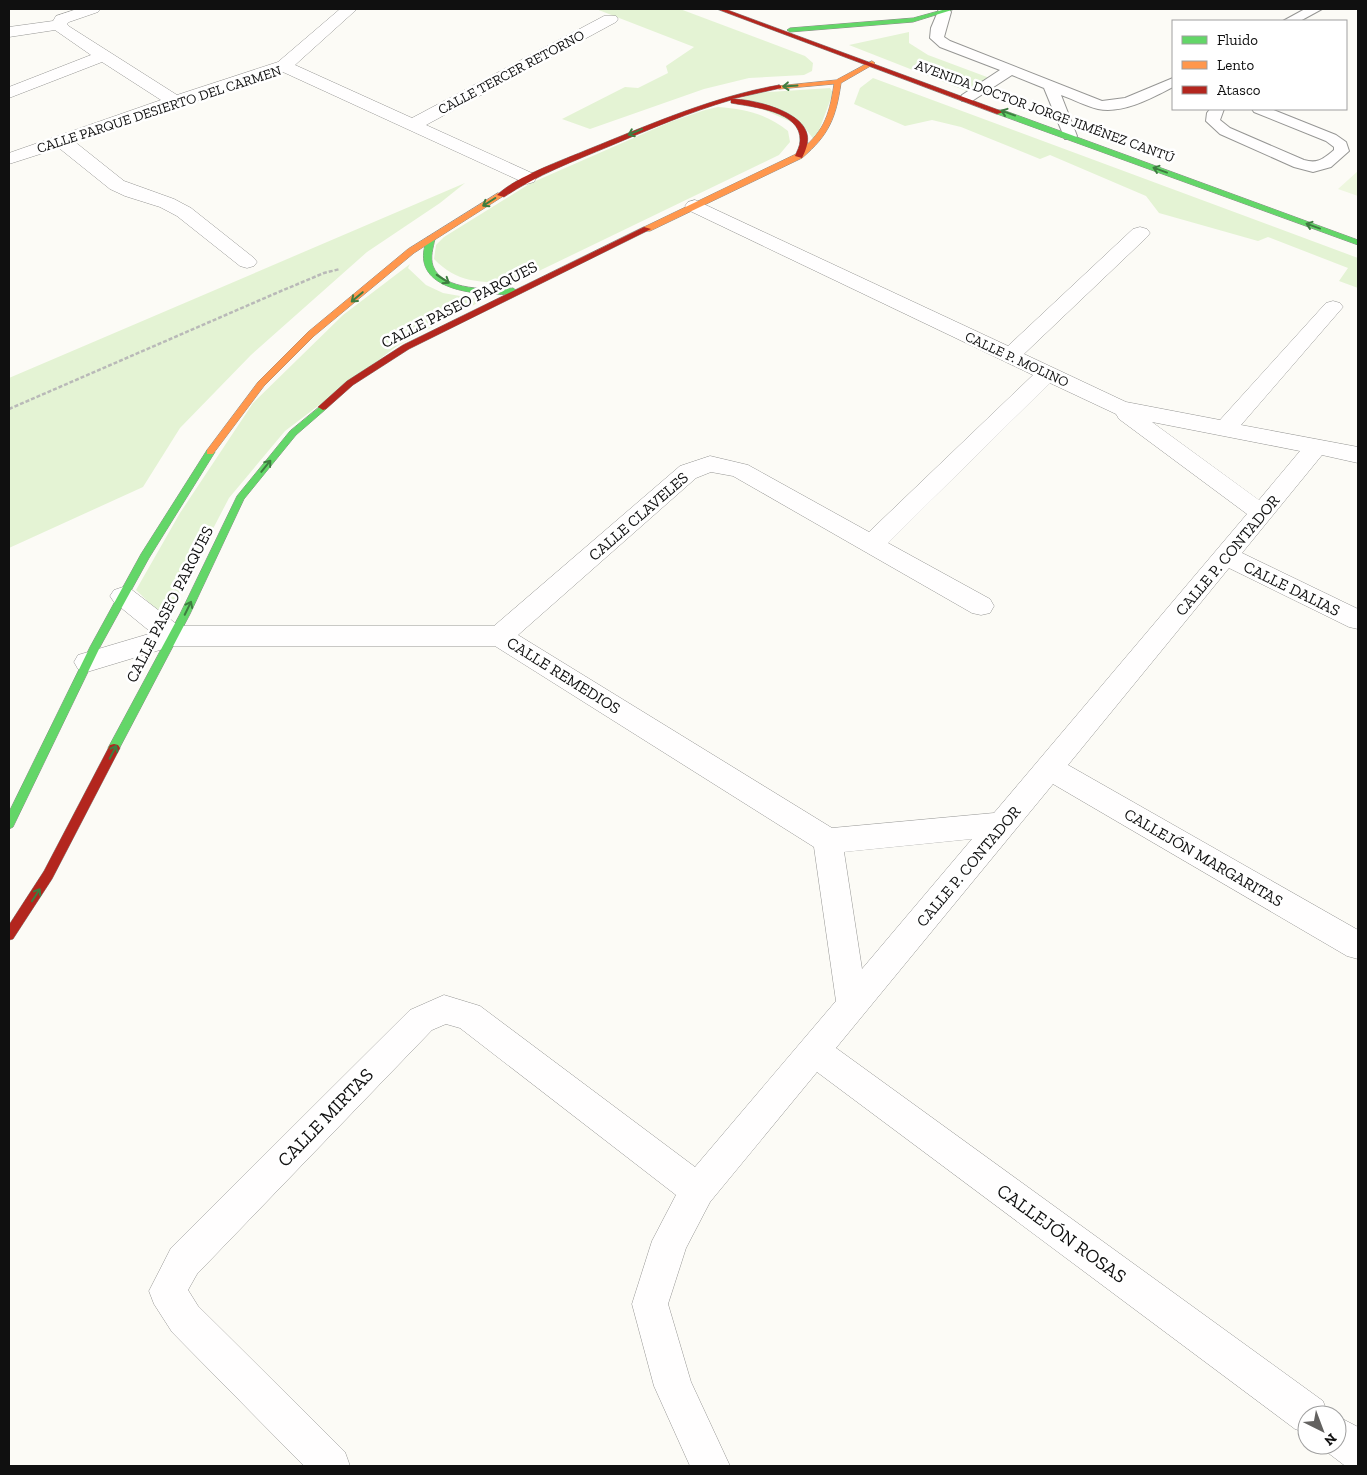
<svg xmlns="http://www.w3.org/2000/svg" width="1367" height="1475" font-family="'Zilla Slab',serif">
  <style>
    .green { fill: #e4f3d4 }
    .pitch { fill: #eef7df }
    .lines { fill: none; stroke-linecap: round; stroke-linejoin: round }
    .lane-casing { stroke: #969694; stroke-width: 2 }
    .street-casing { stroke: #969694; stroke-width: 1 }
    .fast-casing { stroke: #8d8c8a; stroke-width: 1 }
    .slow-casing { stroke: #8d8c8a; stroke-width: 1 }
    .jam-casing { stroke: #8d8c8a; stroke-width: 1 }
    .path { stroke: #b9b9b8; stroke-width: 2.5; stroke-dasharray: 4 2; stroke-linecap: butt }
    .lane { fill: #fffefe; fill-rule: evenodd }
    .street { fill: #fffefe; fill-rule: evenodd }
    .fast { fill: #63d668; fill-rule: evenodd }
    .slow { fill: #ff974d; fill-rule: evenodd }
    .jam { fill: #b3261e; fill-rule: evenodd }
    .oneway { stroke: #3e7d40 }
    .labels { text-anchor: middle; stroke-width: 5; stroke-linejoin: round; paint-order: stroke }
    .far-street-label { font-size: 14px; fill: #101010; stroke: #fff }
    .street-label { font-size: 16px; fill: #101010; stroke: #fff }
    .near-street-label { font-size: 19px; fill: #101010; stroke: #fff }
  </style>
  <rect width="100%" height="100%" fill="#fcfbf6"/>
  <!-- green -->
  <g class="green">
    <path d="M596,9H680L805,56L813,63L812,71L804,75L749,78L704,89L590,129L562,119L625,87L638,88L668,73L666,66L694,47Z"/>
    <path d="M909,32V43L928,55L995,80L974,94L849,45Z"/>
    <path d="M873,78L1358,258V288L1339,281L1348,268L1268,237L1258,241L1159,213L1146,196L1050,155L1040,159L961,127L932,120L905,126L854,104L860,88Z"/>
    <path d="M830,88L833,93L815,141L805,128L739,99L756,93Z"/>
    <path d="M718,107C745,109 767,114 788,131L790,142L779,155L514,283C482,282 458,284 434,259L436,245L444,237L531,183L670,122L705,110Z"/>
    <path d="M465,183L440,203L367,252L251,355L180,428L143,487L9,548V378Z"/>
    <path d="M410,264L408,268L426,285L443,293L483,300L397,346L285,431L229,498L166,619L136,590L180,513L253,403L343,315Z"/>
  </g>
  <!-- pitch -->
  <path class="pitch" d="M1358,171V196L1338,189Z"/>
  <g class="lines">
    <!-- lane casing -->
    <g class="lane-casing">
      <g id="lane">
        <path d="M939,9H949L951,12L944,37L950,41L1102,101L1125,98L1173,78V87C1152,98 1123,114 1098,109C1085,106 1073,99 1061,95L1077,136L1075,139H1065L1044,88L1012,75L972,101H962L960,98L962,95L1000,70L940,47L930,38L931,28Z"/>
        <path d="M1305,9H1322L1300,21H1283Z"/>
        <path d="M1210,109H1224L1220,120L1230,128L1304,160C1318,164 1323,159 1334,150V147L1326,141L1254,112L1252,109H1271L1336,135L1346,142L1349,151L1331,167L1313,172L1294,167L1220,134L1206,121L1207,113Z"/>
      </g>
    </g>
    <!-- street casing -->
    <g class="street-casing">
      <g id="street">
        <path d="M77,9H100L98,12L69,22L67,24L70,27L177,95L278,62L340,9H357L295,65L412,118L604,16H616L618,19L616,22L426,125L534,174L536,178L534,182L527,184L283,72L75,142L124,181L174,199L191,208L254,258L257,262L254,266L247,268L240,266L177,216L160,207L125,196L110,189L59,148L9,164V153L161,100L102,62L9,98V87L91,55L55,30L9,37V27L53,21L56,16Z"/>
        <path d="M695,200L1008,346L1133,229L1140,227L1147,229L1150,233L1147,237L1024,354L1126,402L1220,420L1326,303L1333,301L1340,303L1343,307L1241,425L1358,447V463L1322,455L1242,553L1358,609V629L1349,627L1229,568L1068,765L1358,930V959L1347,956L1053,784L836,1048L1323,1401L1328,1415H1307V1433L1295,1429L817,1072L710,1202L686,1248L668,1304L691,1382L730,1466H690L654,1386L632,1304L652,1241L676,1195L460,1028L446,1024L432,1030L197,1274L188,1290L198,1306L345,1452L350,1466H304L172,1332L154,1304L149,1291L171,1248L410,1010L444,995L480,1006L695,1167L836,1001L814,847L495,646H173L87,672L78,669L74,662L78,655L152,633L114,602L110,596L114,590L123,587L132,590L179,626H494L680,466L710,456L748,465L869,532L1033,375L688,210L685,206L688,202ZM1050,383L1116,414L1119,419L1247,514L994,813L832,828L518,635L696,478L711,472L733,476L972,613L981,615L990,613L994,606L990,599L888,543ZM1152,422L1300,451L1259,500ZM972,839L862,969L844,852Z"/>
        <path d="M1337,1416L1358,1427V1466L1344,1465L1323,1449L1322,1445H1337Z"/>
      </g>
    </g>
    <!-- fast casing -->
    <g class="fast-casing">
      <g id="fast">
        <path d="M946,9H955L913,22L790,32L787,30L790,28L913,18Z"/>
        <path d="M997,110H1003L1358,240V245L997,114Z"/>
        <path d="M428,237L435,239C433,248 430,257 433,266C442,291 492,290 513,288L517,291C511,296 499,294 491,294C457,293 408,282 428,237Z"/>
        <path d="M323,404L326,405V409L296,435L244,499L190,614L118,751H110L108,748L180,614L237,496L290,431Z"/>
        <path d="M210,449L215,452L149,558L100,647L13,827L9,829V812L90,647L141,554L207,450Z"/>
      </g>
    </g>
    <!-- slow casing -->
    <g class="slow-casing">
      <g id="slow">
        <path d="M872,61L875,63L874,64L841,83C836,118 829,135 802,158L650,231H644V227L796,154C823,133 829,118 834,84L779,89L777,88V86L836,80Z"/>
        <path d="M498,193L505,195L414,253L314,336L264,386L213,454H207V450L258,382L308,332L408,249Z"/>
      </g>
    </g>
    <!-- jam casing -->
    <g class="jam-casing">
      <g id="jam">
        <path d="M717,9H725L1004,112L997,114Z"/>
        <path d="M779,85L781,86V88L732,99C752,99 798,110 806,131C810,140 806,150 802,158L795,156C797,151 800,146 800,141C802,111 752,107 731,103V100C690,112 650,129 610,146C574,161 537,175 504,197L497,195C517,176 563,160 589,149C651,124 712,97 779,85Z"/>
        <path d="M644,227L651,229L409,349L353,385L326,409L323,410L318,407L347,381L403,345Z"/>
        <path d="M114,744L118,745L120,748L52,879L13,939L9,940V925L44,871L110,745Z"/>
      </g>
    </g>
    <!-- path -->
    <path class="path" d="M9,409L274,294L324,273L340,269"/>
    <!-- lane -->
    <use href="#lane" class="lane"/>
    <!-- street -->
    <use href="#street" class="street"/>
    <!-- fast -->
    <use href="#fast" class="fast"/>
    <!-- slow -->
    <use href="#slow" class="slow"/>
    <!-- jam -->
    <use href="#jam" class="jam"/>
  </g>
  <!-- one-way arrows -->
  <defs><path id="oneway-shaft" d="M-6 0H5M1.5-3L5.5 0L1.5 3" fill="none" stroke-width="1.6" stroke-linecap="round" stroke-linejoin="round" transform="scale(1.25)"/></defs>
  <g class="oneway">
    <use href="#oneway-shaft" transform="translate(790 86) rotate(176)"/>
    <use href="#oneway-shaft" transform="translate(1008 113) rotate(-160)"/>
    <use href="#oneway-shaft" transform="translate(635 132) rotate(157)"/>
    <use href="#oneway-shaft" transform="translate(1160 170) rotate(-160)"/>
    <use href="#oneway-shaft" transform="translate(489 202) rotate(148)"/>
    <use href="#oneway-shaft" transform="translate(1313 226) rotate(-160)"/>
    <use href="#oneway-shaft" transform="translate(443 279) rotate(33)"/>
    <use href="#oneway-shaft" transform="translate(357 297) rotate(140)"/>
    <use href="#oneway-shaft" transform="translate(266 466) rotate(-51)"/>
    <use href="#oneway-shaft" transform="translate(188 608) rotate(-64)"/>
    <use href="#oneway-shaft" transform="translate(113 752) rotate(-63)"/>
    <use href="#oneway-shaft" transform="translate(36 895) rotate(-57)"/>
  </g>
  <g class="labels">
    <!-- far-street labels -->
    <g class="far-street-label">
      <text transform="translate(511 72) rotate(-28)" y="5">CALLE TERCER RETORNO</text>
      <text transform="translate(159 109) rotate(-18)" y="5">CALLE PARQUE DESIERTO DEL CARMEN</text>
      <text transform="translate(1045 111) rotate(20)" y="5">AVENIDA DOCTOR JORGE JIMÉNEZ CANTÚ</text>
      <text transform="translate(1017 359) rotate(25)" y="5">CALLE P. MOLINO</text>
    </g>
    <!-- street labels -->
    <g class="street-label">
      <text transform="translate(459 304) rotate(-27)" y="6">CALLE PASEO PARQUES</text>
      <text transform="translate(638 516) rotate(-41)" y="6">CALLE CLAVELES</text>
      <text transform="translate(1227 555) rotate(-50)" y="6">CALLE P. CONTADOR</text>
      <text transform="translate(1292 588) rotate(26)" y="6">CALLE DALIAS</text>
      <text transform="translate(169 604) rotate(-63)" y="6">CALLE PASEO PARQUES</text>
      <text transform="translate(564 675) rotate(32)" y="6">CALLE REMEDIOS</text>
      <text transform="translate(1204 857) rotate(30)" y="6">CALLEJÓN MARGARITAS</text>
      <text transform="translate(968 866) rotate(-50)" y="6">CALLE P. CONTADOR</text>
    </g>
    <!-- near-street labels -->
    <g class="near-street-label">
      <text transform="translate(325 1117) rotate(-46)" y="7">CALLE MIRTAS</text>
      <text transform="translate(1062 1233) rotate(36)" y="7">CALLEJÓN ROSAS</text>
    </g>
  </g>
  <!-- border -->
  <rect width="1367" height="1475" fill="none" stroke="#101010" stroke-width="20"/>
  <!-- legend -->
  <rect x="1172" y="20" width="175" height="90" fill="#ffffff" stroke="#9f9f9f"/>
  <rect x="1182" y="36" width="25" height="8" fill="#63d668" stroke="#9f9f9f"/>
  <text x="1217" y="45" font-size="15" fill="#101010">Fluido</text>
  <rect x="1182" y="61" width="25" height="8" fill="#ff974d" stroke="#9f9f9f"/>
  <text x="1217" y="70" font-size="15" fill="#101010">Lento</text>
  <rect x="1182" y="86" width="25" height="8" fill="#b3261e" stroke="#9f9f9f"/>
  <text x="1217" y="95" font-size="15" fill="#101010">Atasco</text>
  <!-- north arrow -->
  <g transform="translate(1322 1430) rotate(138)"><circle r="24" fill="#ffffff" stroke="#9f9f9f"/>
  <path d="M0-4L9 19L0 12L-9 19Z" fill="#636260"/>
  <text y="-8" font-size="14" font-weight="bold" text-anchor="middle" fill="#101010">N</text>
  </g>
</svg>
